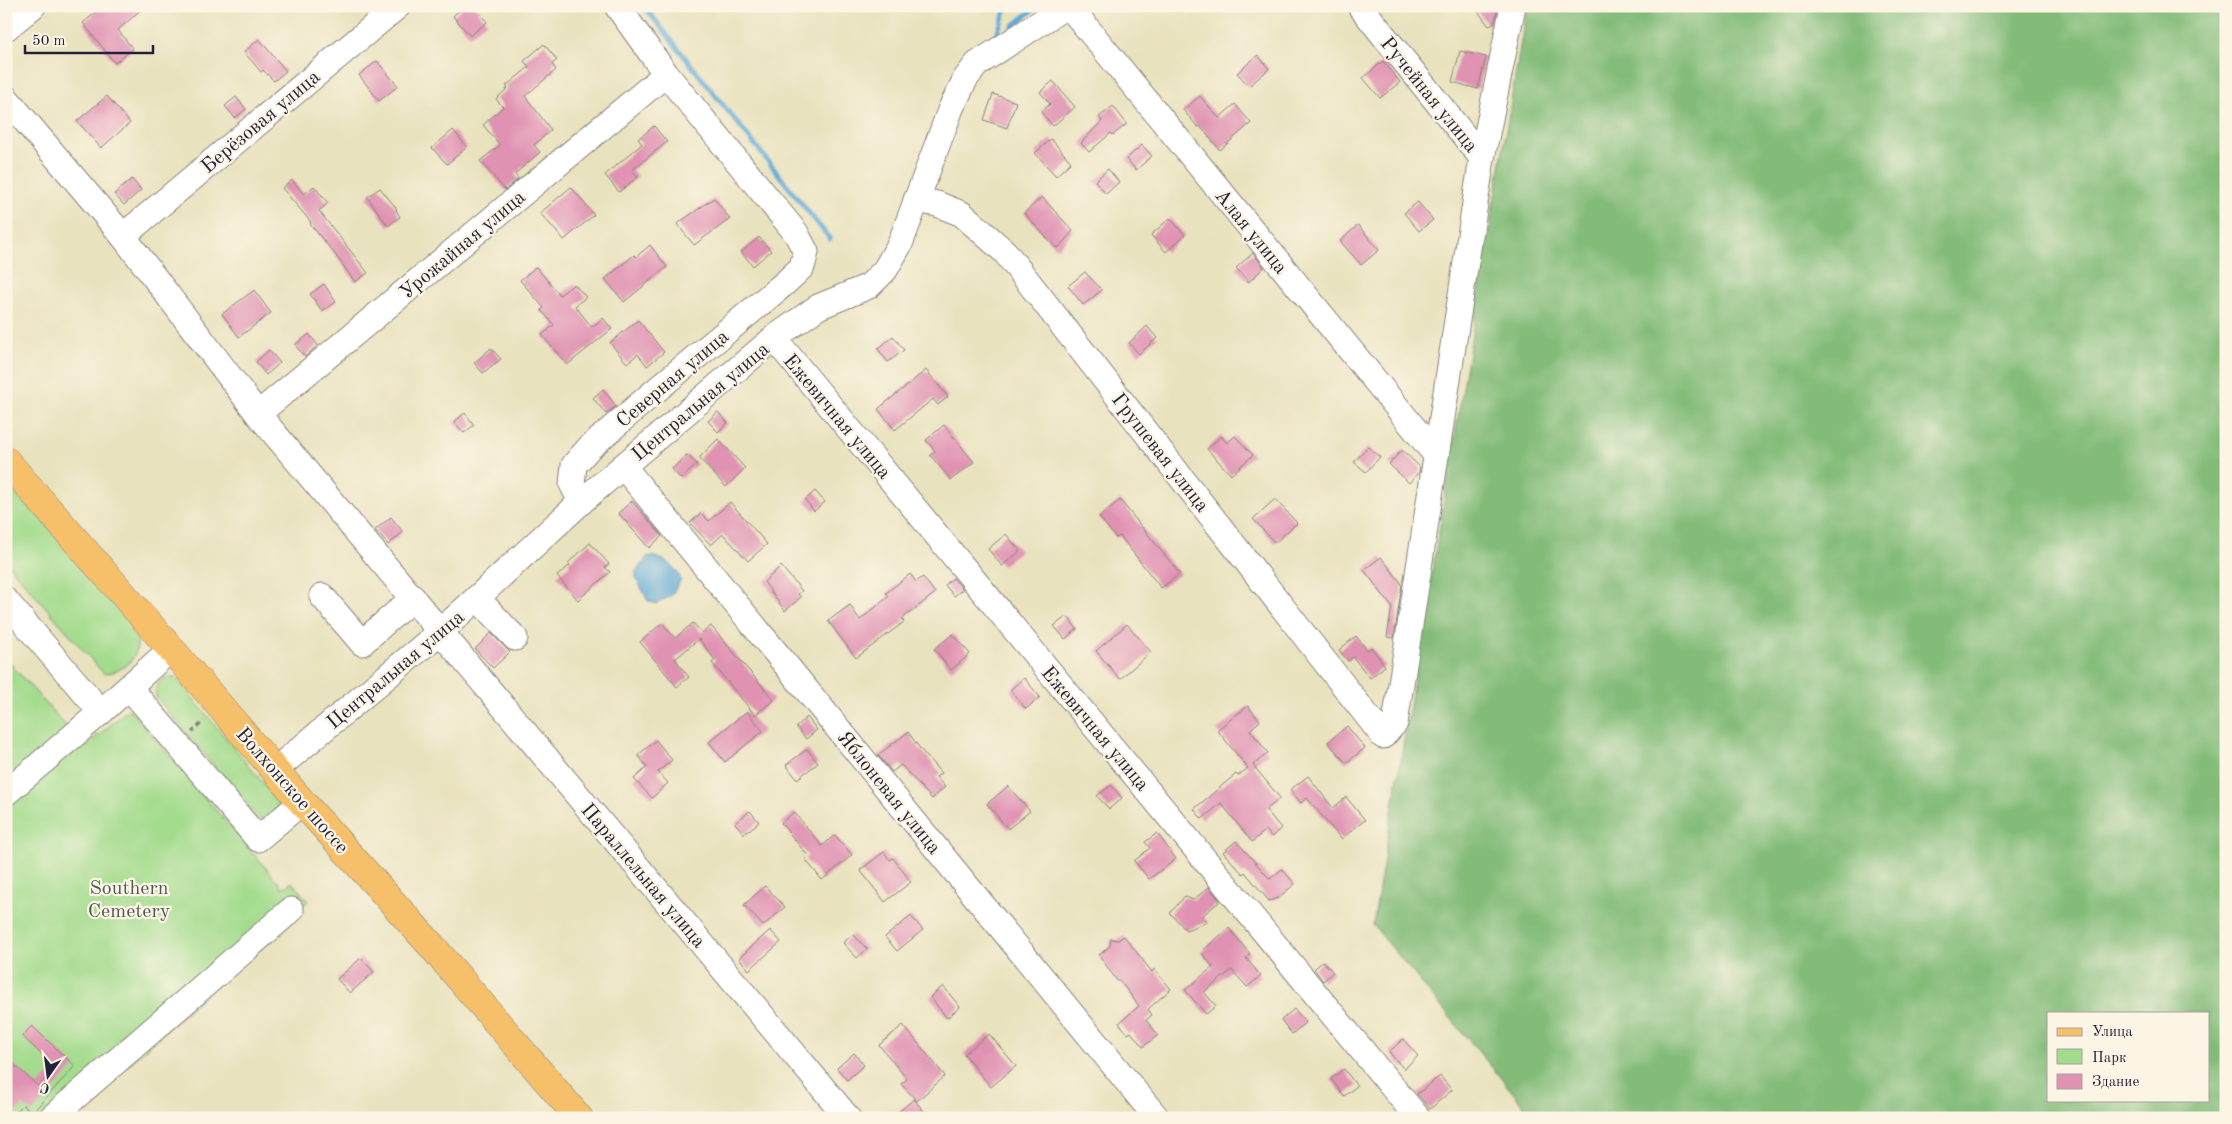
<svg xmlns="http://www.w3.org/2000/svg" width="2232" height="1124" font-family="'Old Standard TT',serif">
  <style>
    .green { fill: #a4dc8e; stroke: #637f64 }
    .forest { fill: #83bc79; stroke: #526f5a; fill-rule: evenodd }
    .water { fill: #5ba7d4; stroke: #3e6488 }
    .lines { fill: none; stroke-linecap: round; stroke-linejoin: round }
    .stream { stroke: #5ba7d4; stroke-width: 5 }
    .building { fill: #e092b2 }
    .minor-casing { stroke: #86827c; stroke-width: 27 }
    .major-casing { stroke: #86827c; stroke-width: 29 }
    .path { stroke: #86827c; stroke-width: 3; stroke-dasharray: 4 4; stroke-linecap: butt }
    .minor { stroke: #fff; stroke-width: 25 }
    .major { stroke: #f6c06b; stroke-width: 28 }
    .labels { text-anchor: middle; stroke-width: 4.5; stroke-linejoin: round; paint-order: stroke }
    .street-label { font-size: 20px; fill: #22223b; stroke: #fcf5e5 }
    .park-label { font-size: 20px; fill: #495a54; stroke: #fcf5e5 }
  </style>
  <rect width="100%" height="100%" fill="#fcf5e5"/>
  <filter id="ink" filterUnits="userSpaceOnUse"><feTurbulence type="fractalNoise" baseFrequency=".02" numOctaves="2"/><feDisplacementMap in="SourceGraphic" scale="10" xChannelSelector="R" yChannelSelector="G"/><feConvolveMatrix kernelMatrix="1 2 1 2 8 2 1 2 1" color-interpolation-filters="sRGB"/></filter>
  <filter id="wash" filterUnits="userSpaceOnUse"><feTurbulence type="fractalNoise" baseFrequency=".0096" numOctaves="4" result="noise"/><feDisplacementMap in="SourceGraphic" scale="20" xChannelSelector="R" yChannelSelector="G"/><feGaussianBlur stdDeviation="1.12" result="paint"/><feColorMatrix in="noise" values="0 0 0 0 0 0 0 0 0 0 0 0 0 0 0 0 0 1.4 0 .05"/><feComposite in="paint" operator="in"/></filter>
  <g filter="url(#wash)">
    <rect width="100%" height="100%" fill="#e9e2be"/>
    <!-- green -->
    <g class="green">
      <path d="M6,479L136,629C142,655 129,670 104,674L6,562Z"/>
      <path d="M6,659L85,747L129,709L283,888L292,882L308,901L70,1118H6Z"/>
      <path d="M169,677L176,678L278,801V809L268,820L259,819L156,697C155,686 158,681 169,677Z"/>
    </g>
    <!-- forest -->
    <path class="forest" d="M1527,6H2226V1118H1534L1373,925ZM2048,1013H2208V1100H2048Z"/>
    <!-- water -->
    <path class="water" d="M648,556C662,556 677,567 681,580L671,596L656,604L648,601L636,578V571Z"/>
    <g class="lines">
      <!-- stream -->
      <g class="stream">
        <path d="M644,6L830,239"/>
        <path d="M1013,26L1038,6"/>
        <path d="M994,42L1007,6"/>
      </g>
    </g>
    <g id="blocks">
      <!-- building -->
      <g class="building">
        <path d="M103,6H145L118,30L133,49L115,63L83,23Z"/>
        <path d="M464,6H474L487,22L470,36L453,16Z"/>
        <path d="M1474,6H1494L1497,11L1495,21L1489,26Z"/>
        <path d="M259,39L286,71L274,81L263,70L261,72L244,52Z"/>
        <path d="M544,44L557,60L552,64L556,70L525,96L551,130L534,145L540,152L515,174L518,179L505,190L480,161L500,145L483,125L503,107L496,99L508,88L506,86L529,67L524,61Z"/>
        <path d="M1460,51L1486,57L1478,89L1452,82Z"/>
        <path d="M1258,55L1269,69L1249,86L1237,73Z"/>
        <path d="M377,61L398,86L379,101L359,75Z"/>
        <path d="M1383,61L1400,82L1380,98L1363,78Z"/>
        <path d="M1053,81L1075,107L1053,126L1041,112L1050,104L1040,92Z"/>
        <path d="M993,94L1016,102L1007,128L984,120Z"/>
        <path d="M107,96L130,123L101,148L77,121Z"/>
        <path d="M1200,96L1219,118L1235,104L1251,123L1220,150L1200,126L1198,127L1183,110Z"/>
        <path d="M236,97L246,109L235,118L225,106Z"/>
        <path d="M1113,106L1127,124L1113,135L1111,133L1089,152L1081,143L1102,121L1099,117Z"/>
        <path d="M654,126L667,142L632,170L638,177L619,192L605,175L642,144L638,139Z"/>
        <path d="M453,130L467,147L447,164L432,148Z"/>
        <path d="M1051,139L1071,162L1056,176L1035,153Z"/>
        <path d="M1142,145L1152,156L1136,170L1126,159Z"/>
        <path d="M1108,169L1119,182L1106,194L1095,181Z"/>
        <path d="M132,179L141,190L124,205L114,194Z"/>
        <path d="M292,180L304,194L314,186L328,203L319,211L368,273L355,282L334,253L310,224L311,222L282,188Z"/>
        <path d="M571,187L594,215L564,240L540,213Z"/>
        <path d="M380,188L397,209L396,210L400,217L388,226L367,197Z"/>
        <path d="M1042,197L1073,231L1058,248L1055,247L1024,213Z"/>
        <path d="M714,198L730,219L694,245L677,224Z"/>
        <path d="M1418,202L1433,220L1419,231L1404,213Z"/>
        <path d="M1170,218L1185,235L1166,252L1151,235Z"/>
        <path d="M1358,225L1379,250L1361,265L1340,241Z"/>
        <path d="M759,237L771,251L753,266L741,252Z"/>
        <path d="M650,245L667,267L624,302L605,279L634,255L636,257Z"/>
        <path d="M1253,253L1264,267L1249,282L1236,268Z"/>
        <path d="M536,267L560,295L574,284L586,297L575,306L592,327L603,318L612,329L567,365L542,335L554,325L541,310L544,308L520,280Z"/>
        <path d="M1085,272L1102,290L1083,305L1068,286Z"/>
        <path d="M324,284L336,302L322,311L310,294Z"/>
        <path d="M254,290L271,313L239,337L222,314Z"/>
        <path d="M638,320L664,352L647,366L638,354L627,363L610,343Z"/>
        <path d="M1147,326L1157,338L1139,354L1129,343Z"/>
        <path d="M309,334L318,345L305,357L295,345Z"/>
        <path d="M893,336L904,350L888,362L878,349Z"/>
        <path d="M491,348L501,359L483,373L474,363Z"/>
        <path d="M269,350L280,363L266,375L256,362Z"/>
        <path d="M926,370L948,397L938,405L933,399L895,430L878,409Z"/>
        <path d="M603,389L616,406L606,414L593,398Z"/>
        <path d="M718,412L728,423L718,432L708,421Z"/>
        <path d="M465,413L474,425L464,433L454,422Z"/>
        <path d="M944,425L974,462L951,480L930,455L935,451L926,440Z"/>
        <path d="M1221,436L1227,443L1235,436L1253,455L1231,475L1207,449Z"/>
        <path d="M718,439L745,468L726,487L699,458Z"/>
        <path d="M1368,447L1380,457L1366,472L1354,462Z"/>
        <path d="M1402,450L1420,467L1419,472L1409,483L1389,464Z"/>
        <path d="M687,455L697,464L681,479L672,469Z"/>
        <path d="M815,491L825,502L814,511L805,500Z"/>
        <path d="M1275,499L1297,523L1275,543L1253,519Z"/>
        <path d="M1120,500L1180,574L1161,588L1120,536L1116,538L1099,517Z"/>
        <path d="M632,501L662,536L649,548L618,513Z"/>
        <path d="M730,502L767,544L748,561L723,534L711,545L690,523L701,513L709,521Z"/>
        <path d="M391,517L403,532L388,545L375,530Z"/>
        <path d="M1006,534L1020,551L1002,566L988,549Z"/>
        <path d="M590,543L609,564L605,567L610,572L578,600L557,576L570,565L568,563Z"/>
        <path d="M1381,557L1402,584L1394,638L1387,637L1392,607L1364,570Z"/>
        <path d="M781,566L802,591L798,594L801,597L785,611L764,582Z"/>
        <path d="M910,574L916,582L923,577L935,593L902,619L904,622L856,658L828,621L850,605L860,620L889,596L886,593Z"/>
        <path d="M953,578L963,589L954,596L945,585Z"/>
        <path d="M1067,616L1077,629L1065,639L1054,626Z"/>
        <path d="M662,623L675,638L693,623L702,633L711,626L774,700L755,715L712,663L715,660L699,639L675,659L689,677L677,687L640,642Z"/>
        <path d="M1127,624L1151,652L1120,679L1096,651Z"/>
        <path d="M491,633L510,652L493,668L475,649Z"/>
        <path d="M953,634L970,654L951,670L934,649Z"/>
        <path d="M1356,636L1367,650L1371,647L1385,666L1370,678L1353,657L1348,661L1339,650Z"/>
        <path d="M1024,678L1040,697L1026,709L1010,690Z"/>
        <path d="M1248,706L1260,721L1250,730L1268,753L1253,765L1280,798L1266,810L1281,828L1272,837L1266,830L1252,842L1221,803L1202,819L1194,809L1236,774L1238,776L1248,768L1217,730Z"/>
        <path d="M747,711L763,731L725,762L709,742Z"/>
        <path d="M807,717L817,730L806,739L796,727Z"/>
        <path d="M1347,726L1365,748L1346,763L1328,742Z"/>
        <path d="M908,732L921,750L941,773L936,777L945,787L932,799L901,765L892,772L878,755Z"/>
        <path d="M656,740L672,760L658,772L668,783L652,798L634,779L647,767L638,755Z"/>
        <path d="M807,749L818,763L797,779L786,765Z"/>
        <path d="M1308,776L1333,808L1346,797L1365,820L1341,839L1307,798L1301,803L1290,790Z"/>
        <path d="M1111,785L1122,798L1109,809L1097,796Z"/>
        <path d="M1008,786L1030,811L1008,829L987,804Z"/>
        <path d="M750,811L759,822L744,834L735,823Z"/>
        <path d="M794,812L822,846L835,835L852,855L822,880L805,859L808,856L781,823Z"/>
        <path d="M1157,833L1176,859L1149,879L1134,861L1150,848L1145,842Z"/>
        <path d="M1236,841L1270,879L1282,869L1295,884L1278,898L1269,901L1245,872L1243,874L1223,852Z"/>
        <path d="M884,852L890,860L893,858L911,882L885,902L860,870Z"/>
        <path d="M765,886L785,907L763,926L744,905Z"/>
        <path d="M1209,887L1220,901L1202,916L1208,922L1186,930L1170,913L1185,896L1193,900Z"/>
        <path d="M911,916L923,930L897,951L885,937Z"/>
        <path d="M1229,928L1250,954L1246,958L1261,976L1247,987L1232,970L1204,992L1216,1006L1206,1014L1185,990L1213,967L1201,952Z"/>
        <path d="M770,930L781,942L749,970L739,958Z"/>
        <path d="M853,934L867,949L857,958L843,943Z"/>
        <path d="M1124,936L1152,972L1154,969L1171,989L1148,1009L1152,1015L1146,1020L1158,1035L1143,1047L1131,1032L1128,1034L1119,1023L1139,1006L1120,981H1117L1099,955L1110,946L1111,939L1118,940Z"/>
        <path d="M361,958L374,972L350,993L337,979Z"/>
        <path d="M1323,961L1333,972L1323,981L1314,969Z"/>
        <path d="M943,986L960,1007L947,1018L930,997Z"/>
        <path d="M1294,1009L1306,1022L1292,1034L1281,1020Z"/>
        <path d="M903,1025L945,1076L917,1101L901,1084L907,1079L879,1045Z"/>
        <path d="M32,1026L75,1066L32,1113L23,1105L10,1118H6V1057L38,1086L55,1067L22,1036Z"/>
        <path d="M989,1034L1016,1066L991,1087L964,1054Z"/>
        <path d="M1403,1039L1418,1056L1404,1069L1389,1052Z"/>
        <path d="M854,1053L864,1065L847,1080L837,1068Z"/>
        <path d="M1344,1069L1357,1086L1344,1096L1331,1079Z"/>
        <path d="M1440,1076L1452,1090L1430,1109L1417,1094Z"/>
        <path d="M914,1099L929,1118H891Z"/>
      </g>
    </g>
  </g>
  <g filter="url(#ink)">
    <use href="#blocks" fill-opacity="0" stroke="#86827c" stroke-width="1"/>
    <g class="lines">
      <!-- minor casing -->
      <g class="minor-casing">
        <g id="minor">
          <path d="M1069,6L1436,455"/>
          <path d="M1360,6L1482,158"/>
          <path d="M6,28L33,6"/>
          <path d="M6,98L123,236L258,414L848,1118"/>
          <path d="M916,200L937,204L962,214L1005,252L1383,736L1395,723L1482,158L1513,6"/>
          <path d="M123,236L398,6"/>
          <path d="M774,338L1418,1118"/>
          <path d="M258,414L666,74"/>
          <path d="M623,466L1157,1118"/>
          <path d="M581,502L572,484L574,465L588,449L661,386L785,283L802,267L806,252L796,233L666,74L617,6"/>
          <path d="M322,596L362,643L413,598"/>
          <path d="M477,598L515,638"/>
          <path d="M6,601L101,712L171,649"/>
          <path d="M129,687L258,839L302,802"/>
          <path d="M275,770L441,631L581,502L774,338L818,307L869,286L885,270L900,244L951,108L966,78L977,64L1066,6"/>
          <path d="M6,793L101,712"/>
          <path d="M51,1118L291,910"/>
        </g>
      </g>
      <!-- major casing -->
      <g class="major-casing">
        <path id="major" d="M6,461L171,649L302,802L430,944L579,1118"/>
      </g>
      <!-- path -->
      <path class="path" d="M192,732L204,721"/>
      <!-- minor -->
      <use href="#minor" class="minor"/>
      <!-- major -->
      <use href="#major" class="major"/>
    </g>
  </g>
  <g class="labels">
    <!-- street labels -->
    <g class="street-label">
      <text transform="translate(1430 94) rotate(51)" y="7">Ручейная улица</text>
      <text transform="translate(260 121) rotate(-40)" y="7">Берёзовая улица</text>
      <text transform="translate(1252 231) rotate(51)" y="7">Алая улица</text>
      <text transform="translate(462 244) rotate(-40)" y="7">Урожайная улица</text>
      <text transform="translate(672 378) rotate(-40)" y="7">Северная улица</text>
      <text transform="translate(700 401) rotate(-40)" y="7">Центральная улица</text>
      <text transform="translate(838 416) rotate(50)" y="7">Ежевичная улица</text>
      <text transform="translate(1161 452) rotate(52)" y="7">Грушевая улица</text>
      <text transform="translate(395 669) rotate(-40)" y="7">Центральная улица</text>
      <text transform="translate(1096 728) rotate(50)" y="7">Ежевичная улица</text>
      <text transform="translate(293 790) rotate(49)" y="7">Волхонское шоссе</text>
      <text transform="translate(890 792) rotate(51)" y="7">Яблоневая улица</text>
      <text transform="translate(644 875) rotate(50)" y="7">Параллельная улица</text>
    </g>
    <!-- park labels -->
    <g class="park-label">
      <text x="129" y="894">Southern<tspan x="129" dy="23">Cemetery</tspan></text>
    </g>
  </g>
  <!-- margin -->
  <rect width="2232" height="1124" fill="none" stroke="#fcf5e5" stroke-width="25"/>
  <!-- legend -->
  <rect x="2047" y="1012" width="162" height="90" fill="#fcf5e5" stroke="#a5a1a1"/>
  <rect x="2057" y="1028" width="25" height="8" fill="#f6c06b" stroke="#a5a1a1"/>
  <text x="2092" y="1036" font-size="15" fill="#22223b">Улица</text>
  <rect x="2057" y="1049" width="25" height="15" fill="#a4dc8e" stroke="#a5a1a1"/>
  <text x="2092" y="1062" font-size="15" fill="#22223b">Парк</text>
  <rect x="2057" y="1074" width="25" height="15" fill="#e092b2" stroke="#a5a1a1"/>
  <text x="2092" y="1086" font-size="15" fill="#22223b">Здание</text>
  <!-- north arrow -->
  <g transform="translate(48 1076) rotate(194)" stroke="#fcf5e5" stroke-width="4" paint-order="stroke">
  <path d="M0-4L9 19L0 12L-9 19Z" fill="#22223b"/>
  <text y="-8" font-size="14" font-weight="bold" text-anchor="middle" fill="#22223b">С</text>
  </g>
  <!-- scale -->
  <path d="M25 45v8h128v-8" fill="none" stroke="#22223b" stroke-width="2.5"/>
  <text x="32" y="45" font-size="15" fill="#22223b" stroke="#fcf5e5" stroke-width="4" paint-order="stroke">50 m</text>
</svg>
